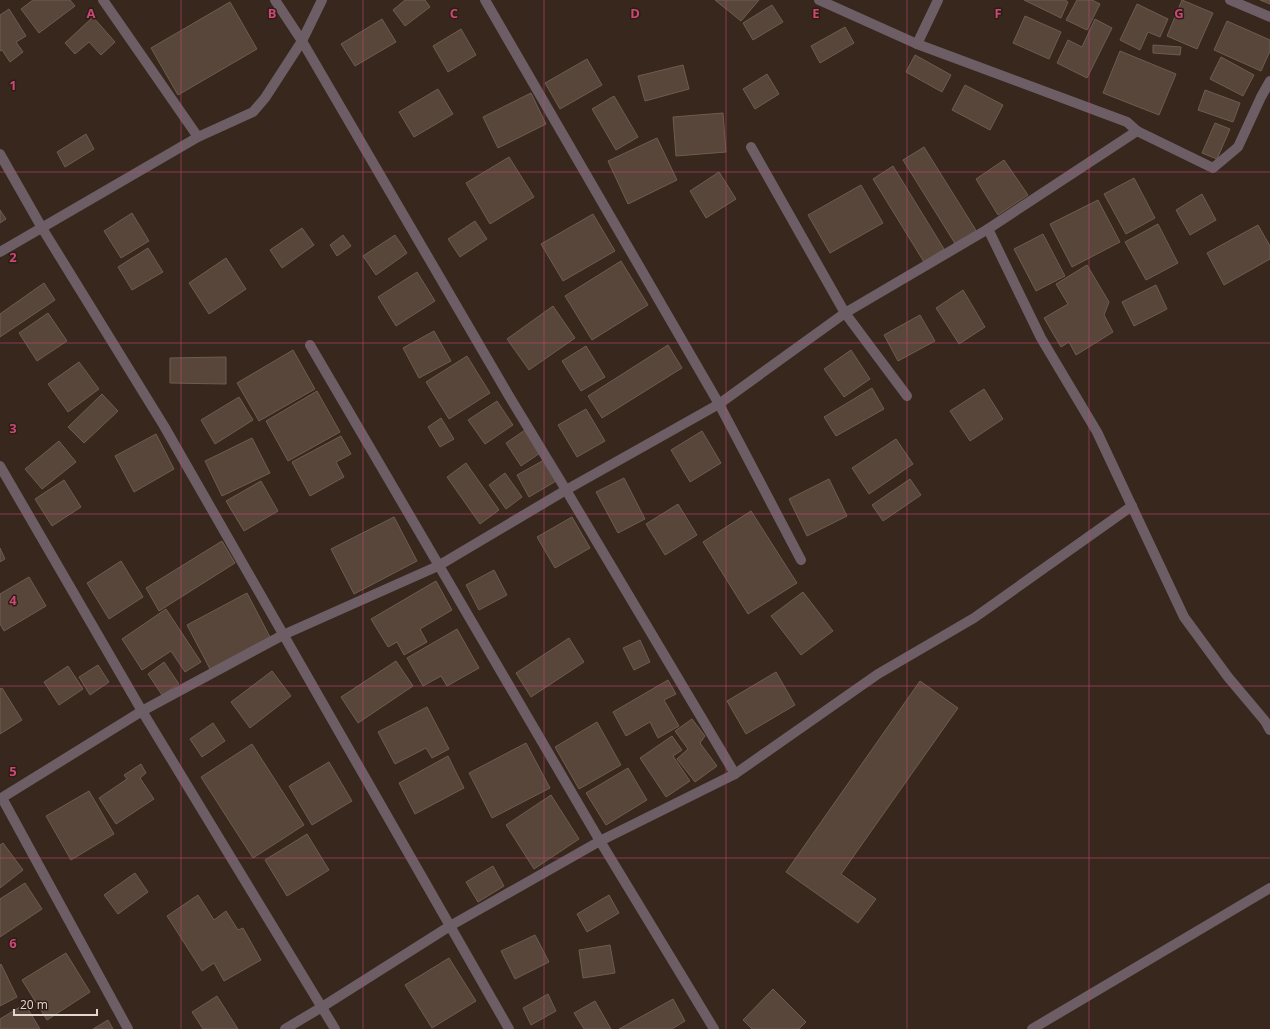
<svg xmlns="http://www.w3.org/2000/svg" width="1270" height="1029" font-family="'Open Sans',sans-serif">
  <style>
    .building { fill: #59463b; stroke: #6f5c50 }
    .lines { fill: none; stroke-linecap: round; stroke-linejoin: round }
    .minor { stroke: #6d5e66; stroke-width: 10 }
    .grid { fill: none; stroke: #ca4878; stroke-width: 1; stroke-opacity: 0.55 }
    .grid-label { font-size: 13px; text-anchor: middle; font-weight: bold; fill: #ca4878; stroke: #2e1d13; stroke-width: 3; stroke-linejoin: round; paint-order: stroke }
  </style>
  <rect width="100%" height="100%" fill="#38271c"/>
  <!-- building -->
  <g class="building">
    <path d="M33,0H70L75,6L39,33L21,9Z"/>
    <path d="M405,0H425L430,7L405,26L393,10Z"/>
    <path d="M715,0H759L741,21Z"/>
    <path d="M1024,0H1065L1068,2L1061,18Z"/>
    <path d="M1077,0H1092L1100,4L1087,30L1066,20Z"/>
    <path d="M1182,0L1213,13L1197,49L1167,36Z"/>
    <path d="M1260,0H1270V4Z"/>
    <path d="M230,2L257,49L178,95L151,48Z"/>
    <path d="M1137,4L1168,19L1160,37L1148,32L1140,50L1120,40Z"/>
    <path d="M772,5L783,22L753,40L743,23Z"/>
    <path d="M9,9L26,36L16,42L23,52L10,62L2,50L0,51V15Z"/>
    <path d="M1025,16L1061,32L1049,59L1013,43Z"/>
    <path d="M93,17L115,42L101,55L89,42L75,54L65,43Z"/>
    <path d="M382,19L396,42L355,66L341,44Z"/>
    <path d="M1095,19L1112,28L1087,78L1057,63L1068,40L1082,47Z"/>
    <path d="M1227,21L1270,40V51L1261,71L1214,50Z"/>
    <path d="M845,27L854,43L820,63L811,46Z"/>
    <path d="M461,29L476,55L448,72L433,46Z"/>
    <path d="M1153,45L1181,47L1180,55L1153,53Z"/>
    <path d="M1120,51L1176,74L1159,115L1103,93Z"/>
    <path d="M915,55L951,75L942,92L906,72Z"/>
    <path d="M1221,57L1254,75L1243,96L1210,79Z"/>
    <path d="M587,59L602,85L560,109L545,83Z"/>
    <path d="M683,65L689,89L645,101L638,76Z"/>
    <path d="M767,74L779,94L755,109L743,89Z"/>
    <path d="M965,85L1003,105L990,130L952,110Z"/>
    <path d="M438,89L453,114L414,137L399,112Z"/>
    <path d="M1205,90L1240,103L1233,122L1198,110Z"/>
    <path d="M531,93L546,124L498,148L483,117Z"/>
    <path d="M614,96L638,137L616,150L592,109Z"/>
    <path d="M723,113L726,152L676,156L673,117Z"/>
    <path d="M1215,123L1230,129L1217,159L1202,153Z"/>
    <path d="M86,134L94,149L65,167L57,152Z"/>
    <path d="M657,138L677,180L628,204L608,161Z"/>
    <path d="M924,147L977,232L956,245L903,160Z"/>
    <path d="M509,157L534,197L490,224L466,183Z"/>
    <path d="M1004,160L1028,195L998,215L976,179Z"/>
    <path d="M893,166L944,249L924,262L873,179Z"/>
    <path d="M719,172L736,199L706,218L690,191Z"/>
    <path d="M1134,178L1155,218L1126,234L1104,194Z"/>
    <path d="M861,185L883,223L830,253L808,215Z"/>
    <path d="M1202,194L1216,220L1190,235L1176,210Z"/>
    <path d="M1098,200L1120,242L1072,267L1050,224Z"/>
    <path d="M0,210L6,219L0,223Z"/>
    <path d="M132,213L149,241L121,258L104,231Z"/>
    <path d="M593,214L615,251L563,281L541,244Z"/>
    <path d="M475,221L487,239L460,257L448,239Z"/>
    <path d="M1158,224L1178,263L1146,280L1125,242Z"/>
    <path d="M1258,225L1270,246V259L1224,285L1207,253Z"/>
    <path d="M302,228L314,245L282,268L270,250Z"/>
    <path d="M1043,234L1065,276L1036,291L1014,249Z"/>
    <path d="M343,235L351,246L337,256L330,245Z"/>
    <path d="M395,235L407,253L376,275L363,256Z"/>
    <path d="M148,248L163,272L132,290L118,267Z"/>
    <path d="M226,258L246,289L209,314L189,283Z"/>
    <path d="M621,261L648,305L592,340L565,296Z"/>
    <path d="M1087,265L1109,302L1104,315L1113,332L1076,355L1069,342L1061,347L1044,318L1068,304L1056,284Z"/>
    <path d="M417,272L435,301L396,326L378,297Z"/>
    <path d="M44,283L55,300L0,337V314Z"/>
    <path d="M1156,285L1167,309L1134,326L1122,302Z"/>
    <path d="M963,290L985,327L959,344L936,308Z"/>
    <path d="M553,306L575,338L529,370L507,339Z"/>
    <path d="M48,313L67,341L37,361L19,333Z"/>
    <path d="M920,315L935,341L898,361L884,335Z"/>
    <path d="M434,331L451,361L419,378L403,348Z"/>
    <path d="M668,345L682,368L602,418L588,396Z"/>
    <path d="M586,346L605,377L581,391L562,361Z"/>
    <path d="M293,350L315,389L259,421L237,383Z"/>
    <path d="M851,350L870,379L844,397L824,369Z"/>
    <path d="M467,356L490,393L449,419L426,382Z"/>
    <path d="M226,357V384L170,383V358Z"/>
    <path d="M79,362L99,389L68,412L48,384Z"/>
    <path d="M872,388L884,409L836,436L824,417Z"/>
    <path d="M984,389L1003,419L970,441L950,411Z"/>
    <path d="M317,391L340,432L288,461L266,421Z"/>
    <path d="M102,394L118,411L84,443L68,427Z"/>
    <path d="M239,397L253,420L215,444L201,420Z"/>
    <path d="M497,401L513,425L485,444L468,420Z"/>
    <path d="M586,409L605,441L577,457L558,425Z"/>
    <path d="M441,418L454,439L440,447L428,427Z"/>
    <path d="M525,430L540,453L521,466L506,443Z"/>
    <path d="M702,431L721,463L690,482L671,450Z"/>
    <path d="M156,434L174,469L134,492L115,456Z"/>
    <path d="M341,436L351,454L336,462L344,477L310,496L292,462Z"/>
    <path d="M252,438L270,473L222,496L205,461Z"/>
    <path d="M896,439L913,464L869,494L852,468Z"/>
    <path d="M59,441L76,462L42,489L25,469Z"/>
    <path d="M544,460L556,481L529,497L517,475Z"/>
    <path d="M466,463L499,510L480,524L447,477Z"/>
    <path d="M505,473L522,497L506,509L489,485Z"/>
    <path d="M624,478L645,519L618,533L596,492Z"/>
    <path d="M829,479L847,516L807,536L789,499Z"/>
    <path d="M910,479L921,495L883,521L872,505Z"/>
    <path d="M64,480L81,507L52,526L35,499Z"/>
    <path d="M261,481L278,511L244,531L226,501Z"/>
    <path d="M678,504L697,535L665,555L646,524Z"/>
    <path d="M751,511L797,583L748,614L703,542Z"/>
    <path d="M394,517L417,561L354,594L331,549Z"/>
    <path d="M572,517L590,548L555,568L537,537Z"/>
    <path d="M222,541L235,563L159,611L146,588Z"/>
    <path d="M0,548L5,559L0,562Z"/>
    <path d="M121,561L143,597L109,619L87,583Z"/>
    <path d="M494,570L507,595L479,610L466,585Z"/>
    <path d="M29,577L46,606L4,631L0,624V594Z"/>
    <path d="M436,581L452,610L420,629L427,642L404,655L397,642L388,647L371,619Z"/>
    <path d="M803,592L833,631L801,655L771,616Z"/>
    <path d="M247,593L270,637L210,669L187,625Z"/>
    <path d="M166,609L201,662L185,672L171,651L142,670L122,639Z"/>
    <path d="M457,629L479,668L447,686L441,676L423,686L407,658Z"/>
    <path d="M569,638L584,662L531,697L516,673Z"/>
    <path d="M640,640L650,662L634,670L623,648Z"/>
    <path d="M396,661L413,686L358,723L341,697Z"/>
    <path d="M164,662L179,684L162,695L148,674Z"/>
    <path d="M98,665L109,682L90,695L79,677Z"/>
    <path d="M68,666L83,689L59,705L44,682Z"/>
    <path d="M272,671L291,696L250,728L231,702Z"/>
    <path d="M776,672L795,705L746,734L727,701Z"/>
    <path d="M668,680L676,694L664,700L679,726L658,738L650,722L626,736L613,712Z"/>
    <path d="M920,681L958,708L841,874L876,899L858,923L786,872Z"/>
    <path d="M2,688L22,720L0,734V689Z"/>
    <path d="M427,707L449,749L432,758L426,748L395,764L378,732Z"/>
    <path d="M692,719L705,736L700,743L717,766L695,782L677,759L688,749L675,731Z"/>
    <path d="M597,722L621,765L579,789L555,747Z"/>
    <path d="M213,723L225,741L202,757L190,739Z"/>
    <path d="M672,736L682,750L673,756L690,781L666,797L640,758Z"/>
    <path d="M526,743L550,788L492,818L469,773Z"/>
    <path d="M252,744L304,825L253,858L201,777Z"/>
    <path d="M448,756L464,788L415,814L399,783Z"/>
    <path d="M329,762L352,801L312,825L289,786Z"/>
    <path d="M141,764L146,773L140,778L154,799L116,824L99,798L127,779L124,775Z"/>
    <path d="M628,768L647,800L606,825L586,793Z"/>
    <path d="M89,791L114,834L71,860L46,816Z"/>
    <path d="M551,795L579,839L534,869L506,825Z"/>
    <path d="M307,834L329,870L287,896L265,860Z"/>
    <path d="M3,843L23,870L0,888V845Z"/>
    <path d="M493,866L504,886L478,902L466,882Z"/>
    <path d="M135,873L148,892L118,914L104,895Z"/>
    <path d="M25,883L42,909L0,937V899Z"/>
    <path d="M198,895L214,920L226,911L238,930L243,928L261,960L224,981L214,963L202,971L201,969L167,916Z"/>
    <path d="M609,895L619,913L587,932L577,914Z"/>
    <path d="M535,935L549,962L515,979L501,951Z"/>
    <path d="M610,945L615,973L583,978L579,950Z"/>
    <path d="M66,953L90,992L47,1020L22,980Z"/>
    <path d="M449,958L476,1001L432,1028L405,985Z"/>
    <path d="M1,964L17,997L0,1006V965Z"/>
    <path d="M773,989L806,1022L799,1029H752L743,1020Z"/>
    <path d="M548,994L556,1011L531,1025L523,1008Z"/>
    <path d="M217,996L238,1029H203L192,1012Z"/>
    <path d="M673,999L685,1021L672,1029H619Z"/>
    <path d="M595,1001L611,1029H584L574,1013Z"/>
    <path d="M25,1004L40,1029H0V1019Z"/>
    <path d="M108,1020L113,1029H93Z"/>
  </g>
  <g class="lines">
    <!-- minor -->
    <g class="minor">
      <path d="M103,0L198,137"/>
      <path d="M275,0L302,41L509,396L566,490L735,774"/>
      <path d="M485,0L719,404L801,560"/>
      <path d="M1230,0L1270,17"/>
      <path d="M917,44L938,0"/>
      <path d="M1137,131L1213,168L1238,147L1261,97L1270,81"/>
      <path d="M751,147L845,313L907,396"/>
      <path d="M0,154L42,228L164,426L509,1029"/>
      <path d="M988,229L1041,338L1097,432L1184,617L1228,677L1265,721L1270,730"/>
      <path d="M0,252L198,137L253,112L265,98L302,41L322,0"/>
      <path d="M310,345L600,841L714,1029"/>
      <path d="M0,466L142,711L335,1029"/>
      <path d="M2,798L128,1029"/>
      <path d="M0,799L142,711L283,635L438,566L566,490L719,404L845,313L988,229L1137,131L1127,122L917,44L819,0"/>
      <path d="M285,1029L322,1007L450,926L600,841L735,774L878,674L974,618L1132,506"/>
      <path d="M1032,1029L1270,888"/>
    </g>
  </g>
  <!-- grid -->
  <path class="grid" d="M181,0V1029M363,0V1029M544,0V1029M726,0V1029M907,0V1029M1089,0V1029M0,172H1270M0,343H1270M0,514H1270M0,686H1270M0,858H1270"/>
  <g class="grid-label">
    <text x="91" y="18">A</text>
    <text x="272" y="18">B</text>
    <text x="454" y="18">C</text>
    <text x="635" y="18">D</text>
    <text x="816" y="18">E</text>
    <text x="998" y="18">F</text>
    <text x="1179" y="18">G</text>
    <text x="13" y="90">1</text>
    <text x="13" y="262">2</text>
    <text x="13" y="433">3</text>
    <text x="13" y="605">4</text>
    <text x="13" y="776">5</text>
    <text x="13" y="948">6</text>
  </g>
  <!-- scale -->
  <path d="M14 1009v6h83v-6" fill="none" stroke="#e2d7d0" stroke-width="2"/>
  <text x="20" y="1009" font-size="12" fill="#e2d7d0" stroke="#2e1d13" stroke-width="3" paint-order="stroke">20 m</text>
</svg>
